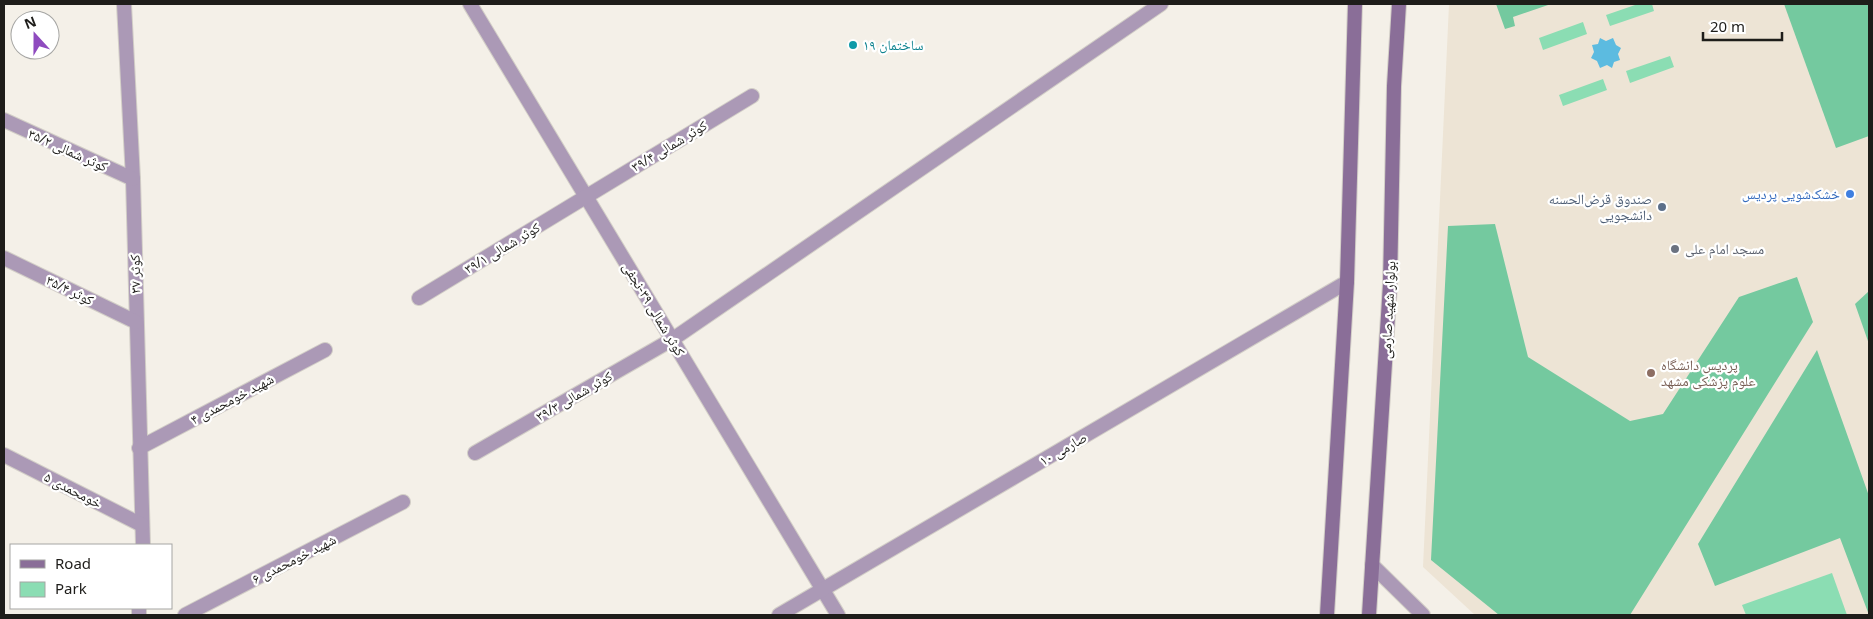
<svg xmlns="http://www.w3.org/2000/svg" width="1873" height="619" font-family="'Noto Sans','Noto Naskh Arabic',sans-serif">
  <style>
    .built { fill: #ede4d5 }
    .green { fill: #8bddb3 }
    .forest { fill: #74c99f }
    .water { fill: #5cbbe0 }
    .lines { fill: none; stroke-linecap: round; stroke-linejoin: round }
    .minor-casing { stroke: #d2cec7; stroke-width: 16 }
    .secondary-casing { stroke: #d2cec7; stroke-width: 16 }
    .minor { stroke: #ab99b6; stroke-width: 14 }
    .secondary { stroke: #8a6e98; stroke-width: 14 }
    .culture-dot { fill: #0f9aa8; stroke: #fff; stroke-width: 2 }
    .shop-dot { fill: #3f7fe0; stroke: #fff; stroke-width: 2 }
    .service-dot { fill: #5c6f8a; stroke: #fff; stroke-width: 2 }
    .worship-dot { fill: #6b7280; stroke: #fff; stroke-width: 2 }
    .education-dot { fill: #8d6e63; stroke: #fff; stroke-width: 2 }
    .labels { text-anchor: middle; stroke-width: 4.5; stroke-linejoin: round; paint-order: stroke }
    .culture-label { font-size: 14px; fill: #0d838f; stroke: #fff; text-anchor: start }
    .street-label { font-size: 14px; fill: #1e1d1a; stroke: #fff }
    .shop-label { font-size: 14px; fill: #366cbe; stroke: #fff; text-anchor: end }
    .service-label { font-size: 14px; fill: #4e5e75; stroke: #fff; text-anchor: end }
    .worship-label { font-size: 14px; fill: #5b616d; stroke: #fff; text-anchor: start }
    .education-label { font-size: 14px; fill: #785e54; stroke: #fff; text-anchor: start }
  </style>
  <rect width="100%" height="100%" fill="#f4f0e8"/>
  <!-- built -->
  <path class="built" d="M1449,4H1869V615H1475L1423,567Z"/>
  <!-- green -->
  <g class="green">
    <path d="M1638,4H1652L1654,11L1610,26L1606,15Z"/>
    <path d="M1583,22L1587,34L1543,50L1539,38Z"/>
    <path d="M1670,56L1674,67L1630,83L1626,71Z"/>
    <path d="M1603,79L1607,90L1563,106L1559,95Z"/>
    <path d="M1832,573L1847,615H1746L1742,605Z"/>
  </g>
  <!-- forest -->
  <g class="forest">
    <path d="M1496,4H1551L1513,17L1515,26L1505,29Z"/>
    <path d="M1784,4H1869V136L1836,148Z"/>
    <path d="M1495,224L1528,357L1630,421L1663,414L1739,297L1797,277L1813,322L1630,615H1499L1431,560L1448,226Z"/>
    <path d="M1869,291V344L1855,304Z"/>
    <path d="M1817,350L1869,496V615L1840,538L1715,586L1698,544Z"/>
  </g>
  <!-- water -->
  <path class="water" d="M1600,38L1606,41L1613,38L1616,45L1621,48L1618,54L1620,60L1614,62L1612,68L1607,65L1600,68L1597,61L1591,58L1594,52L1592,45L1598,44Z"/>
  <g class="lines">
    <!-- minor casing -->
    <g class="minor-casing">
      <g id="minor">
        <path d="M124,4L133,179L143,545"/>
        <path d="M470,4L838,615"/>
        <path d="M4,120L133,179"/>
        <path d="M4,258L136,322"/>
        <path d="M419,298L752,96"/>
        <path d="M139,448L325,350"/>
        <path d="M475,453L673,339L1161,4"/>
        <path d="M4,455L142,525"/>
        <path d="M1372,565L1423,615"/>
        <path d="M139,615V608"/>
        <path d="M185,615L403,502"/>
        <path d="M779,615L1347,282"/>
      </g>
    </g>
    <!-- secondary casing -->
    <g class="secondary-casing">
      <g id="secondary">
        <path d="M1327,615L1347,282L1355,4"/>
        <path d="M1369,615L1390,284L1394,86L1399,4"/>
      </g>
    </g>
    <!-- minor -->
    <use href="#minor" class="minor"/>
    <!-- secondary -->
    <use href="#secondary" class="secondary"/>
  </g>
  <!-- markers -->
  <circle class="culture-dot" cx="853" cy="45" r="5"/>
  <circle class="shop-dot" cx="1850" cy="194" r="5"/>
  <circle class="service-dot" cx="1662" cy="207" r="5"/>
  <circle class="worship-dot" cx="1675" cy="249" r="5"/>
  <circle class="education-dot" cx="1651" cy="373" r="5"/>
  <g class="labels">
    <!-- culture labels -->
    <g class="culture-label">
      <text x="863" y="50">ساختمان ۱۹</text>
    </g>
    <!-- street labels -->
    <g class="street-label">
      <text transform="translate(669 146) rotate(-31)" y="5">کوثر شمالی ۳۹/۴</text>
      <text transform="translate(68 150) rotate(24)" y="5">کوثر شمالی ۳۵/۲</text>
      <text transform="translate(502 248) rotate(-31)" y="5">کوثر شمالی ۳۹/۱</text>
      <text transform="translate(135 274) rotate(-91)" y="5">کوثر ۳۷</text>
      <text transform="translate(70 290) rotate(26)" y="5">کوثر ۳۵/۴</text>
      <text transform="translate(654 309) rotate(59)" y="5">کوثر شمالی ۳۹-نجفی</text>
      <text transform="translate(1388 310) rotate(-87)" y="5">بولوار شهید صارمی</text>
      <text transform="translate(574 396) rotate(-30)" y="5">کوثر شمالی ۳۹/۳</text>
      <text transform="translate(232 399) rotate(-28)" y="5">شهید خومحمدی ۴</text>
      <text transform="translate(1063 449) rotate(-30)" y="5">صارمی ۱۰</text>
      <text transform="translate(73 490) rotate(27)" y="5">خومحمدی ۵</text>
      <text transform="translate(294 559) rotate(-27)" y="5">شهید خومحمدی ۶</text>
    </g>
    <!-- shop labels -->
    <g class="shop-label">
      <text x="1840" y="199">خشک‌شویی پردیس</text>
    </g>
    <!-- service labels -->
    <g class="service-label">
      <text x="1652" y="204">صندوق قرض‌الحسنه<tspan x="1652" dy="16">دانشجویی</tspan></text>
    </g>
    <!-- worship labels -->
    <g class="worship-label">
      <text x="1685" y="254">مسجد امام علی</text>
    </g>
    <!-- education labels -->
    <g class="education-label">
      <text x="1661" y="370">پردیس دانشگاه<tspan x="1661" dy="16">علوم پزشکی مشهد</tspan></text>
    </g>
  </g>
  <!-- border -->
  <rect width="1873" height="619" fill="none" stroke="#1e1d1a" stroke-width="10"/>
  <!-- legend -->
  <rect x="10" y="544" width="162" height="65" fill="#ffffff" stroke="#a5a5a3"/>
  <rect x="20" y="560" width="25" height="8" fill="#8a6e98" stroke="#a5a5a3"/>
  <text x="55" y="569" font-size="15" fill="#1e1d1a">Road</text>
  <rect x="20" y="582" width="25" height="15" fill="#8bddb3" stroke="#a5a5a3"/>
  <text x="55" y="594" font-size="15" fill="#1e1d1a">Park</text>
  <!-- north arrow -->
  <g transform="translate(35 35) rotate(339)"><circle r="24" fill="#ffffff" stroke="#a5a5a3"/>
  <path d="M0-4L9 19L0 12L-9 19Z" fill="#8f4bbf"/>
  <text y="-8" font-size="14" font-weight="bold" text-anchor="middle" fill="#1e1d1a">N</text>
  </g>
  <!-- scale -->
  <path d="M1703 32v8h79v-8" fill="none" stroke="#1e1d1a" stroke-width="2.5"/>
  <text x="1710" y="32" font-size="15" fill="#1e1d1a" stroke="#ffffff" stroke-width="4" paint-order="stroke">20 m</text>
</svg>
